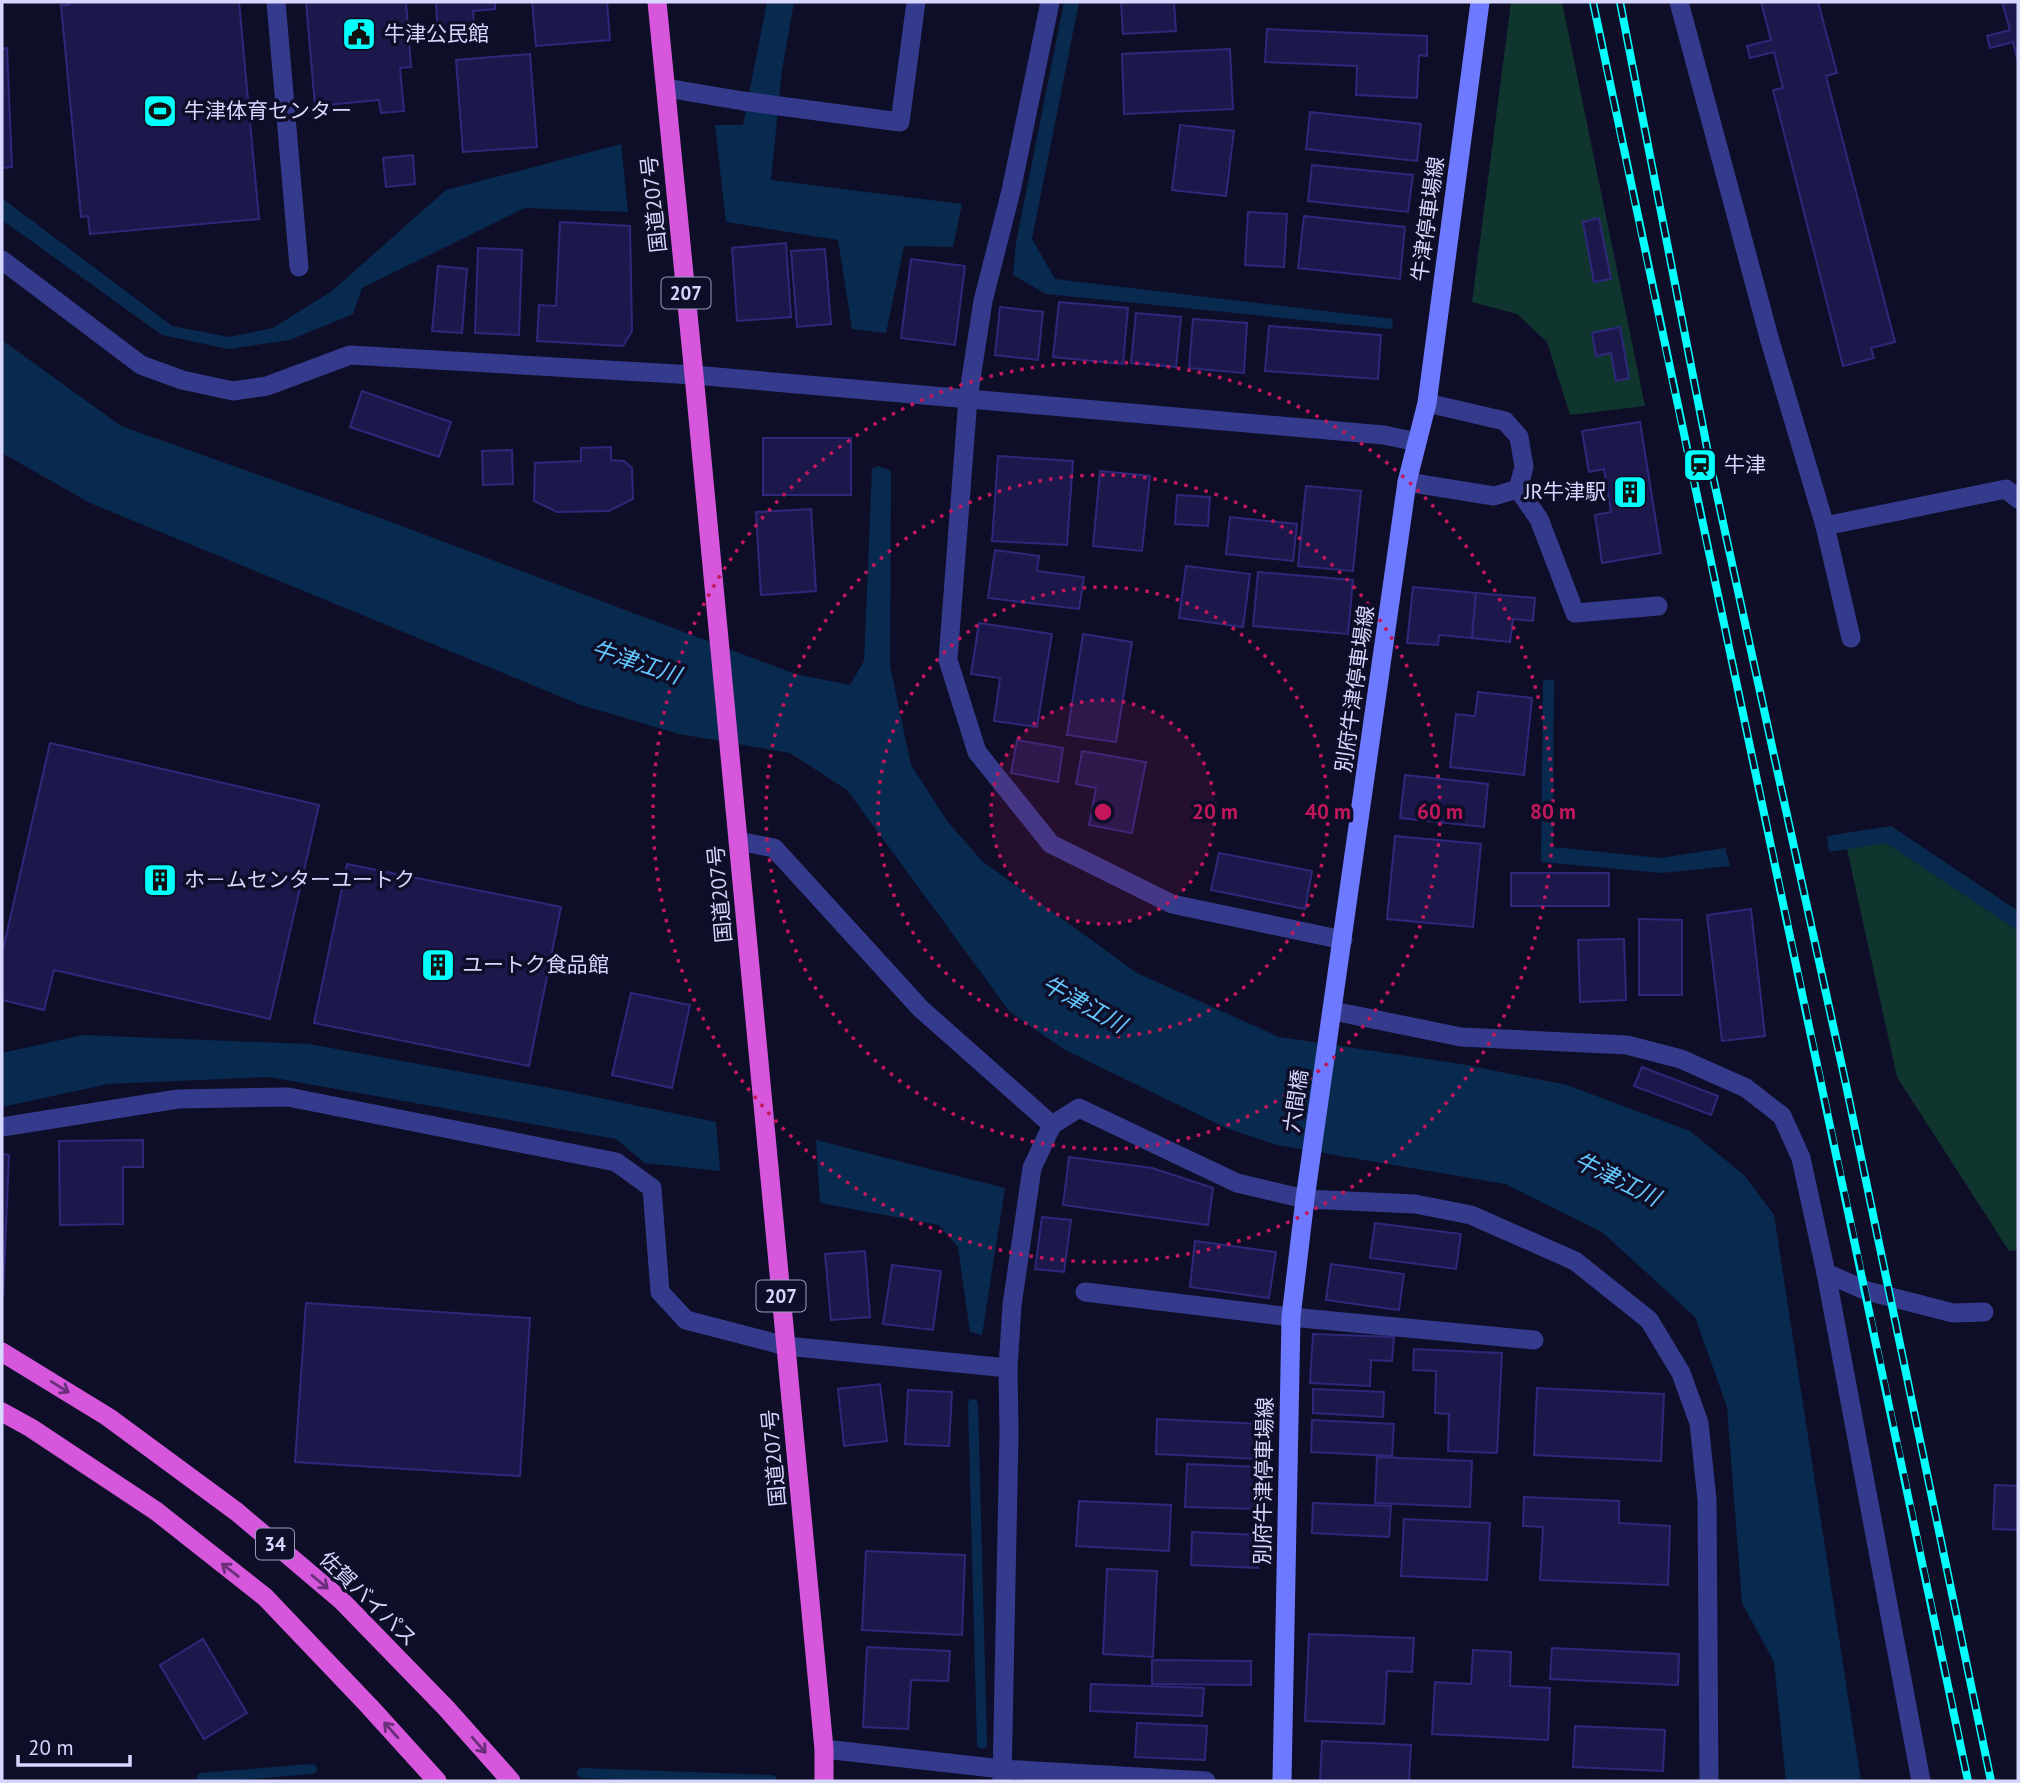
<svg xmlns="http://www.w3.org/2000/svg" width="2020" height="1783" font-family="'PT Sans','Noto Sans JP',sans-serif">
  <style>
    .green { fill: #10342e }
    .water { fill: #082a4e }
    .lines { fill: none; stroke-linecap: round; stroke-linejoin: round }
    .stream { stroke: #082a4e; stroke-width: 10 }
    .building { fill: #1c184c; stroke: #2e287a; stroke-width: 2 }
    .service { stroke: #353b8c; stroke-width: 19 }
    .minor { stroke: #353b8c; stroke-width: 19 }
    .tertiary { stroke: #353b8c; stroke-width: 19 }
    .secondary { stroke: #6d7aff; stroke-width: 19 }
    .trunk { stroke: #d757dc; stroke-width: 19 }
    .rail-casing { stroke: #02fffb; stroke-width: 8 }
    .rail { stroke: #0f0e29; stroke-width: 5; stroke-dasharray: 16; stroke-linecap: butt }
    .oneway { stroke: #692f7a }
    .ring { fill: none; stroke: #c2185b; stroke-width: 3.5; stroke-dasharray: 3.5 7 }
    .labels { text-anchor: middle; stroke-width: 7; stroke-linejoin: round; paint-order: stroke }
    .shield { fill: #0f0e29; stroke: #9a9abf; stroke-width: 2 }
    .shield-label { font-size: 19px; font-weight: bold; fill: #d6d6ff }
    .poi-label { font-size: 21px; fill: #d6d6ff; stroke: #0f0e29; text-anchor: start }
    .street-label { font-size: 21px; fill: #d6d6ff; stroke: #0f0e29 }
    .water-label { font-size: 23px; font-style: italic; fill: #64c9ff; stroke: #0f0e29 }
    .centre { fill: #c2185b; stroke: #0f0e29; stroke-width: 3.5 }
    .ring-label { font-size: 21px; text-anchor: middle; font-weight: bold; fill: #c2185b; stroke: #0f0e29; stroke-width: 7; stroke-linejoin: round; paint-order: stroke }
  </style>
  <rect width="100%" height="100%" fill="#0f0e29"/>
  <!-- green -->
  <g class="green">
    <path d="M1511,2H1562L1645,406L1570,415L1547,342L1517,314L1472,302Z"/>
    <path d="M1887,834L2018,924V1250L2009,1251L1897,1077L1845,840Z"/>
  </g>
  <!-- water -->
  <g class="water">
    <path d="M767,2H794L782,70L771,180L962,204L953,247L904,246L886,333L852,329L838,240L726,222L715,125H743Z"/>
    <path d="M1064,2H1079L1032,239L1055,279L1393,319L1392,329L1046,294L1013,275L1016,243Z"/>
    <path d="M621,144L628,212L525,208L362,288L353,314L290,340L229,349L162,335L2,220V198L172,326L229,337L273,328L332,291L446,190Z"/>
    <path d="M2,340L121,426L383,519L795,674L850,685L864,661L872,469L878,466L891,471L890,666L911,765L947,821L982,861L1137,973L1279,1037L1461,1064L1567,1085L1690,1131L1744,1175L1774,1215L1861,1781H1786L1774,1662L1742,1603L1727,1407L1695,1317L1602,1232L1505,1184L1277,1145L1226,1128L1065,1050L1010,1012L847,790L790,753L679,734L581,705L90,503L2,453Z"/>
    <path d="M1554,679L1553,847L1660,858L1725,848L1730,866L1662,873L1541,862L1543,681Z"/>
    <path d="M1891,826L2018,911V931L1886,843L1829,852L1827,836Z"/>
    <path d="M83,1035L309,1044L561,1090L716,1122L720,1171L645,1163L616,1139L269,1077L108,1084L2,1107V1053Z"/>
    <path d="M816,1140L1005,1188L982,1335L970,1332L958,1247L939,1225L820,1203Z"/>
  </g>
  <g class="lines">
    <!-- stream -->
    <g class="stream">
      <path d="M973,1404L982,1744"/>
      <path d="M582,1773L772,1780"/>
      <path d="M202,1781V1778L312,1769"/>
    </g>
  </g>
  <!-- building -->
  <g class="building">
    <path d="M69,2H239L259,219L90,234L88,216L81,217L61,5H69Z"/>
    <path d="M306,2H406L411,67L400,68L404,111L381,113L379,100L315,106Z"/>
    <path d="M436,2H495V9L473,11L475,35L438,37Z"/>
    <path d="M532,2H607L610,40L536,46Z"/>
    <path d="M1121,2H1174L1176,31L1123,34Z"/>
    <path d="M1761,2H1818L1837,73L1826,76L1895,342L1871,348L1874,358L1843,366L1773,90L1783,88L1774,52L1750,58L1747,46L1771,40Z"/>
    <path d="M2002,2H2018V62L2013,42L1990,48L1987,36L2010,30Z"/>
    <path d="M1267,29L1427,36V56L1419,55L1417,98L1356,95L1357,66L1265,62Z"/>
    <path d="M7,48L12,167L2,168V49Z"/>
    <path d="M1230,49L1233,109L1124,114L1122,54Z"/>
    <path d="M530,54L537,147L463,152L456,60Z"/>
    <path d="M1310,112L1421,124L1417,161L1306,149Z"/>
    <path d="M1180,125L1234,131L1226,196L1172,190Z"/>
    <path d="M413,155L415,184L386,187L383,158Z"/>
    <path d="M1312,165L1413,175L1408,212L1308,201Z"/>
    <path d="M1248,212L1287,214L1284,267L1245,265Z"/>
    <path d="M1304,216L1405,227L1400,279L1298,268Z"/>
    <path d="M1599,218L1611,279L1594,282L1583,222Z"/>
    <path d="M560,222L630,226L632,331L623,346L537,341L539,305L556,306Z"/>
    <path d="M786,243L791,317L737,321L732,248Z"/>
    <path d="M478,248L522,250L519,335L475,333Z"/>
    <path d="M825,249L831,324L797,327L791,251Z"/>
    <path d="M911,259L965,266L955,345L901,338Z"/>
    <path d="M438,266L467,269L462,333L432,331Z"/>
    <path d="M1059,302L1128,308L1123,364L1053,357Z"/>
    <path d="M1000,307L1043,312L1038,360L995,355Z"/>
    <path d="M1136,313L1181,317L1176,367L1131,363Z"/>
    <path d="M1193,319L1247,323L1244,373L1189,368Z"/>
    <path d="M1269,326L1381,335L1378,379L1265,371Z"/>
    <path d="M1620,327L1629,378L1616,381L1611,353L1596,356L1592,333Z"/>
    <path d="M362,391L451,422L439,457L350,427Z"/>
    <path d="M1640,422L1661,553L1602,563L1595,515L1611,512L1604,469L1589,472L1582,431Z"/>
    <rect x="763" y="438" width="88" height="57"/>
    <path d="M611,447V460L624,461L632,468L633,499L609,511L557,512L534,501L535,463L581,461V448Z"/>
    <path d="M512,450L513,484L483,485L482,451Z"/>
    <path d="M998,456L1073,461L1067,545L992,541Z"/>
    <path d="M1100,471L1150,476L1142,551L1093,546Z"/>
    <path d="M1306,486L1361,491L1353,571L1298,566Z"/>
    <path d="M1177,495L1210,497L1208,526L1175,524Z"/>
    <path d="M811,509L816,591L761,595L756,512Z"/>
    <path d="M1230,517L1297,524L1293,561L1226,554Z"/>
    <path d="M995,550L1039,556L1037,571L1084,577L1079,609L988,598Z"/>
    <path d="M1186,566L1250,574L1243,627L1179,618Z"/>
    <path d="M1258,572L1353,580L1348,634L1253,626Z"/>
    <path d="M1413,587L1476,593L1472,638L1439,635L1438,645L1407,643Z"/>
    <path d="M1476,593L1535,598L1533,621L1513,619L1510,642L1472,638Z"/>
    <path d="M979,623L1052,634L1037,727L994,721L1000,678L971,674Z"/>
    <path d="M1083,634L1132,642L1116,742L1067,735Z"/>
    <path d="M1478,692L1532,698L1524,775L1450,767L1456,714L1475,716Z"/>
    <path d="M1017,740L1063,748L1058,782L1011,773Z"/>
    <path d="M50,743L319,805L270,1019L54,970L44,1010L2,1000V954Z"/>
    <path d="M1082,751L1146,762L1132,833L1089,825L1096,788L1076,784Z"/>
    <path d="M1405,775L1488,784L1484,827L1400,818Z"/>
    <path d="M1395,836L1481,844L1473,927L1387,919Z"/>
    <path d="M1219,853L1312,871L1305,909L1211,890Z"/>
    <path d="M347,864L561,907L529,1066L314,1023Z"/>
    <rect x="1511" y="873" width="98" height="33"/>
    <path d="M1751,909L1765,1036L1722,1041L1707,915Z"/>
    <path d="M1639,919L1682,920V995H1639Z"/>
    <path d="M1624,939L1626,1000L1580,1002L1578,940Z"/>
    <path d="M631,993L690,1005L672,1088L612,1075Z"/>
    <path d="M1642,1067L1718,1096L1711,1115L1634,1086Z"/>
    <path d="M143,1140V1167H123V1224L60,1225L59,1141Z"/>
    <path d="M2,1154L9,1155L3,1296H2Z"/>
    <path d="M1069,1157L1152,1168L1213,1188L1208,1225L1063,1205Z"/>
    <path d="M1042,1217L1071,1220L1064,1272L1035,1269Z"/>
    <path d="M1375,1223L1461,1234L1456,1269L1370,1258Z"/>
    <path d="M1195,1241L1276,1252L1269,1298L1190,1287Z"/>
    <path d="M865,1251L870,1317L831,1320L825,1254Z"/>
    <path d="M1331,1264L1404,1274L1399,1310L1326,1300Z"/>
    <path d="M892,1265L941,1271L933,1330L883,1324Z"/>
    <path d="M306,1303L530,1318L520,1476L295,1462Z"/>
    <path d="M1313,1334L1394,1337L1392,1361L1371,1360L1370,1386L1310,1383Z"/>
    <path d="M1414,1349L1502,1353L1497,1453L1448,1451L1449,1414L1435,1413L1436,1371L1413,1370Z"/>
    <path d="M880,1384L887,1441L844,1446L838,1389Z"/>
    <path d="M1537,1388L1664,1394L1661,1461L1534,1455Z"/>
    <path d="M1313,1389L1384,1392L1383,1417L1313,1413Z"/>
    <path d="M908,1390L952,1392L949,1446L905,1444Z"/>
    <path d="M1157,1419L1261,1424L1259,1459L1156,1454Z"/>
    <path d="M1312,1420L1394,1424L1392,1456L1311,1452Z"/>
    <path d="M1377,1457L1472,1461L1470,1507L1375,1503Z"/>
    <path d="M1187,1464L1260,1467L1258,1509L1185,1507Z"/>
    <path d="M1995,1485L2018,1486V1530L1993,1529Z"/>
    <path d="M1524,1497L1619,1501V1523L1670,1526L1668,1585L1540,1580L1543,1527L1523,1526Z"/>
    <path d="M1079,1501L1171,1505L1169,1551L1076,1546Z"/>
    <path d="M1313,1503L1391,1506L1389,1537L1312,1533Z"/>
    <path d="M1404,1519L1490,1523L1487,1580L1401,1576Z"/>
    <path d="M1192,1532L1260,1535L1258,1568L1191,1565Z"/>
    <path d="M866,1551L965,1555L962,1635L862,1630Z"/>
    <path d="M1107,1569L1157,1571L1153,1657L1103,1654Z"/>
    <path d="M1309,1634L1414,1638L1412,1672L1387,1671L1384,1724L1305,1721Z"/>
    <path d="M203,1639L247,1713L204,1739L160,1665Z"/>
    <path d="M867,1647L950,1651L948,1681L911,1680L908,1729L863,1727Z"/>
    <path d="M1552,1648L1679,1654L1678,1685L1550,1679Z"/>
    <path d="M1473,1650L1511,1652L1510,1686L1550,1688L1548,1740L1432,1734L1435,1682L1471,1684Z"/>
    <path d="M1152,1660L1251,1661V1685L1152,1684Z"/>
    <path d="M1091,1684L1204,1688L1202,1716L1090,1711Z"/>
    <path d="M1137,1723L1207,1726L1205,1760L1135,1757Z"/>
    <path d="M1575,1726L1665,1730L1663,1771L1573,1767Z"/>
    <path d="M1322,1741L1411,1745L1409,1781H1320Z"/>
  </g>
  <g class="lines">
    <!-- service -->
    <g class="service">
      <path d="M276,2L299,267"/>
      <path d="M666,88L743,101L900,122L916,2"/>
      <path d="M1407,482L1494,496L1518,489L1524,467L1519,437L1505,421L1427,403"/>
      <path d="M1518,489L1539,519L1575,613L1658,606"/>
      <path d="M1826,1273L1867,1291L1953,1313L1984,1312"/>
    </g>
    <!-- minor -->
    <g class="minor">
      <path d="M1050,2L1011,191L983,301L968,398L948,660L977,752L1051,844L1172,904L1343,940"/>
      <path d="M1679,2L1770,341L1825,526L1851,638"/>
      <path d="M2,260L141,365L182,380L233,391L267,386L350,355L694,375"/>
      <path d="M1825,526L2006,489L2018,499"/>
      <path d="M738,841L774,848L921,1009L1052,1125"/>
      <path d="M1333,1011L1461,1037L1627,1045L1681,1059L1746,1088L1782,1116L1801,1158L1826,1273L1921,1781"/>
      <path d="M2,1127L178,1099L288,1097L616,1162L652,1188L660,1292L686,1320L786,1346L1008,1368"/>
      <path d="M1085,1292L1291,1317L1534,1340"/>
      <path d="M824,1749L1002,1769L1206,1781"/>
      <path d="M1002,1781L1009,1433L1008,1368L1012,1305L1032,1168L1052,1125L1079,1108L1237,1183L1305,1199L1415,1204L1471,1215L1575,1261L1649,1320L1681,1373L1699,1423L1707,1500L1709,1781"/>
    </g>
    <!-- tertiary -->
    <path class="tertiary" d="M694,375L1384,435L1417,442"/>
    <!-- secondary -->
    <path class="secondary" d="M1282,1781L1291,1317L1305,1199L1407,482L1427,403L1480,2"/>
    <!-- trunk -->
    <g class="trunk">
      <path d="M657,2L694,375L824,1749V1781"/>
      <path d="M2,1352L108,1417L237,1512L341,1600L446,1708L511,1781"/>
      <path d="M2,1412L31,1428L156,1511L265,1597L369,1706L437,1781"/>
    </g>
    <!-- rail casing -->
    <g class="rail-casing">
      <g id="rail">
        <path d="M1593,2C1716,595 1846,1187 1968,1781"/>
        <path d="M1620,2L1710,463L1845,1080L1991,1781"/>
      </g>
    </g>
    <!-- rail -->
    <use href="#rail" class="rail"/>
  </g>
  <!-- one-way arrows -->
  <defs><path id="oneway-shaft" d="M-6 0H5M1.5-3L5.5 0L1.5 3" fill="none" stroke-width="1.6" stroke-linecap="round" stroke-linejoin="round" transform="scale(1.75)"/></defs>
  <g class="oneway">
    <use href="#oneway-shaft" transform="translate(60 1387) rotate(32)"/>
    <use href="#oneway-shaft" transform="translate(230 1570) rotate(-142)"/>
    <use href="#oneway-shaft" transform="translate(320 1582) rotate(40)"/>
    <use href="#oneway-shaft" transform="translate(391 1730) rotate(-132)"/>
    <use href="#oneway-shaft" transform="translate(479 1745) rotate(49)"/>
  </g>
  <!-- distance rings -->
  <circle cx="1103" cy="812" r="112" fill="#c2185b" fill-opacity=".12"/>
  <g class="ring">
    <circle cx="1103" cy="812" r="112"/>
    <circle cx="1103" cy="812" r="225"/>
    <circle cx="1103" cy="812" r="337"/>
    <circle cx="1103" cy="812" r="450"/>
  </g>
  <!-- icons -->
  <defs>
    <g id="civic-square" transform="scale(1.75)"><rect x="-9" y="-9" width="18" height="18" rx="4" fill="#02fffb" stroke="#0f0e29"/><path d="M-.6-6.5H3V-4.5H.6V-3L4-1V1h2V6H-6V1h2V-1L-.6-3ZM-1.2 2.5V6h2.4V2.5Z" fill="#111"/></g>
    <g id="stadium-square" transform="scale(1.75)"><rect x="-9" y="-9" width="18" height="18" rx="4" fill="#02fffb" stroke="#0f0e29"/><path d="M0-5a6.5 5 0 1 0 0 10a6.5 5 0 1 0 0-10ZM-3.5-1.8h7v3.6h-7Z" fill="#111"/></g>
    <g id="station-square" transform="scale(1.75)"><rect x="-9" y="-9" width="18" height="18" rx="4" fill="#02fffb" stroke="#0f0e29"/><path d="M-3-6H3Q5-6 5-4V2Q5 4 3 4L4.5 6H3L1.5 4h-3L-3 6H-4.5L-3 4Q-5 4-5 2V-4Q-5-6-3-6ZM-3.5-4v3h7v-3ZM-3.5 1v1.5H-2V1ZM2 1v1.5H3.5V1Z" fill="#111"/></g>
    <g id="building-square" transform="scale(1.75)"><rect x="-9" y="-9" width="18" height="18" rx="4" fill="#02fffb" stroke="#0f0e29"/><path d="M-4-6H4V6H1V3H-1V6H-4ZM-2.5-4.3h1.7v1.8h-1.7ZM.8-4.3h1.7v1.8H.8ZM-2.5-1h1.7V.8h-1.7ZM.8-1h1.7V.8H.8Z" fill="#111"/></g>
  </defs>
  <g fill-rule="evenodd">
    <use href="#civic-square" x="359" y="34"/>
    <use href="#stadium-square" x="160" y="111"/>
    <use href="#station-square" x="1700" y="465"/>
    <use href="#building-square" x="1630" y="492"/>
    <use href="#building-square" x="160" y="880"/>
    <use href="#building-square" x="438" y="965"/>
  </g>
  <g class="labels">
    <!-- shield labels -->
    <g class="shield">
      <rect x="661.5" y="277.5" width="49" height="31" rx="5"/>
      <rect x="756.5" y="1280.5" width="49" height="31" rx="5"/>
      <rect x="256" y="1528.5" width="38" height="31" rx="5"/>
    </g>
    <g class="shield-label">
      <text x="686" y="300">207</text>
      <text x="781" y="1303">207</text>
      <text x="275" y="1551">34</text>
    </g>
    <!-- poi labels -->
    <g class="poi-label">
      <text x="384" y="41">牛津公民館</text>
      <text x="184" y="118">牛津体育センター</text>
      <text x="1724" y="472">牛津</text>
      <text x="1606" y="499" text-anchor="end">JR牛津駅</text>
      <text x="184" y="887">ホ－ムセンターユートク</text>
      <text x="462" y="972">ユートク食品館</text>
    </g>
    <!-- street labels -->
    <g class="street-label">
      <text transform="translate(654 204) rotate(-96)" y="7">国道207号</text>
      <text transform="translate(1428 219) rotate(-82)" y="7">牛津停車場線</text>
      <text transform="translate(1355 689) rotate(-82)" y="7">別府牛津停車場線</text>
      <text transform="translate(720 894) rotate(-95)" y="7">国道207号</text>
      <text transform="translate(1296 1101) rotate(-82)" y="7">六間橋</text>
      <text transform="translate(774 1458) rotate(-95)" y="7">国道207号</text>
      <text transform="translate(1264 1481) rotate(-89)" y="7">別府牛津停車場線</text>
      <text transform="translate(368 1599) rotate(44)" y="7">佐賀バイパス</text>
    </g>
    <!-- water labels -->
    <g class="water-label">
      <text transform="translate(636 662) rotate(18)" y="8">牛津江川</text>
      <text transform="translate(1084 1004) rotate(29)" y="8">牛津江川</text>
      <text transform="translate(1617 1179) rotate(26)" y="8">牛津江川</text>
    </g>
  </g>
  <circle cx="1103" cy="812" r="10" class="centre"/>
  <g class="ring-label">
    <text x="1215" y="819">20 m</text>
    <text x="1328" y="819">40 m</text>
    <text x="1440" y="819">60 m</text>
    <text x="1553" y="819">80 m</text>
  </g>
  <!-- border -->
  <rect width="2020" height="1783" fill="none" stroke="#d6d6ff" stroke-width="7"/>
  <!-- scale -->
  <path d="M18 1755v10h112v-10" fill="none" stroke="#d6d6ff" stroke-width="3.5"/>
  <text x="28" y="1755" font-size="21" fill="#d6d6ff" stroke="#0f0e29" stroke-width="5" paint-order="stroke">20 m</text>
</svg>
